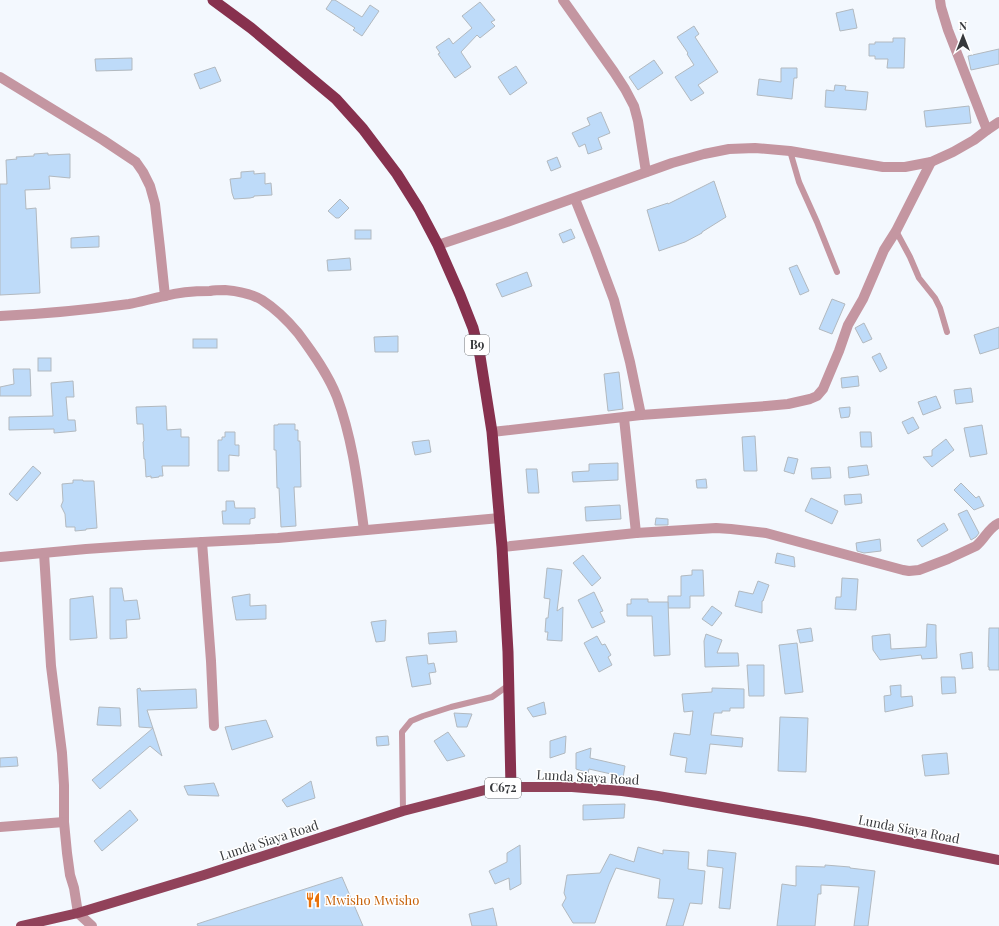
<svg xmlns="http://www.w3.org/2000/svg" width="999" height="926" font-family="'Playfair Display',serif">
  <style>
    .building { fill: #bedbf9; stroke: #b2b9bf }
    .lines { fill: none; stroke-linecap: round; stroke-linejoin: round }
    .service { stroke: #c496a1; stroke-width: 6 }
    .minor { stroke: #c496a1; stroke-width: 10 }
    .primary { stroke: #91425a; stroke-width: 10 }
    .trunk { stroke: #87314e; stroke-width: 11 }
    .labels { text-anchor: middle; stroke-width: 3; stroke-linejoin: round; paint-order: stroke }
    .shield { fill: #fff; stroke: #727476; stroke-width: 1 }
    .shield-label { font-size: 12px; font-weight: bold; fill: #36383b }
    .street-label { font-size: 13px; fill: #36383b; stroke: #fff }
    .food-label { font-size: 13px; fill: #c56008; stroke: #fff; text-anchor: start }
  </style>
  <rect width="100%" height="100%" fill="#f3f8fe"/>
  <!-- building -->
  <g class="building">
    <path d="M332,0H335L362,17L370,5L379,11L362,36L353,30L355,28L326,9Z"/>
    <path d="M480,2L495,20L491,22L495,26L480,38L477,35L461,52L471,67L455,78L438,54L440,53L436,47L449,38L453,44L472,28L462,16Z"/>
    <path d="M853,9L857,28L840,31L836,13Z"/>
    <path d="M694,26L699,34L695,37L718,72L698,85L704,93L691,101L675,77L694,65L687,54L688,53L677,37Z"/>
    <path d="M893,38H905L904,68H887L888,59H875V56H869V44H875V42H893Z"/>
    <path d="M999,49V64L971,70L968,56Z"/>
    <path d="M132,58V70L96,71L95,59Z"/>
    <path d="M654,60L663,73L638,90L629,77Z"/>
    <path d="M516,66L527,83L510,95L498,77Z"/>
    <path d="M215,67L221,81L200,89L194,74Z"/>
    <path d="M781,68H797V78H794L792,99L757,95L759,79L781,82Z"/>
    <path d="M835,85L846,86L845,90L868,92L866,110L825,107L826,90L834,91Z"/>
    <path d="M969,106L971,123L926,127L924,111Z"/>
    <path d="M601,112L610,133L598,138L602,149L588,154L585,144L579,147L572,133L590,125L587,118Z"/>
    <path d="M48,153V155L70,154V178L49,176L50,189L25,190L26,209L36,208L40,293L0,295V184H7L6,160L17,159L16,157L34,156V154Z"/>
    <path d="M557,157L561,167L551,171L547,161Z"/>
    <path d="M254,171V174L265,173V184L271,183L272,195L254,196V197L250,198L234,199L232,193L230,179L241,178V172Z"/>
    <path d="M714,181L726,217L702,232V233L685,242L659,251L647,210L668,203V204Z"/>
    <path d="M340,199L349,208L339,218H336L328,211Z"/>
    <path d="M571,229L575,238L563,243L559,234Z"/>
    <rect x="355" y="230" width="16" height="9"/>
    <path d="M99,236V247L71,248V238Z"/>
    <path d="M350,258L351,270L328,271L327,260Z"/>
    <path d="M797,265L809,291L800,295L789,268Z"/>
    <path d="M527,272L532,286L502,297L496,284Z"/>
    <path d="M832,299L845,304L832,334L819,329Z"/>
    <path d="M864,323L872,339L863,343L855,328Z"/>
    <path d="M999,327V348L980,354L974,335Z"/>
    <path d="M398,336V352H375L374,337Z"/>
    <rect x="193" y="339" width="24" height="9"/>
    <path d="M880,353L887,368L880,372L872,357Z"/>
    <rect x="38" y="358" width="13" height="13"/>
    <path d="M13,369H30L31,396H0V387L14,384Z"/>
    <path d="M619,372L623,409L608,411L604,374Z"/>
    <path d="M858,376L859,386L842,388L841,378Z"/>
    <path d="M73,381L74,397H66L68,420H75L76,431L54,433V429L9,430V417L53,416L51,383Z"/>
    <path d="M971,388L973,402L956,404L954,390Z"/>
    <path d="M936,396L941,408L923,415L918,402Z"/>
    <path d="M166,406L167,430L181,429V437H189V466H162L163,476H159V477L151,478V476L146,477L145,459H144L143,442L144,441L143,424H137L136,407Z"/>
    <path d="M850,407V413L849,417L841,418L839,408Z"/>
    <path d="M913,417L919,428L908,434L902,422Z"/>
    <path d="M278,424H295V430H298V441H300L301,487H294L296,526L281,527L279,488H277L276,450H274V425H278Z"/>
    <path d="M982,425L987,454L970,457L964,428Z"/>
    <path d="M225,432H235V445H239V456L229,455V471H218V440H222V437H225Z"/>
    <path d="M860,432H871L872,447H861Z"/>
    <path d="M755,436L757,471H744L742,437Z"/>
    <path d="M946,439L954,450L932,467L923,457L932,456V450Z"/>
    <path d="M429,440L431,452L415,455L412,442Z"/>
    <path d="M788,457L798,459L794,474L784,471Z"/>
    <path d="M618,463V480L573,482L572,472L589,471V464Z"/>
    <path d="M867,465L869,475L849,478L848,467Z"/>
    <path d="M33,466L41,473L17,501L9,494Z"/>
    <path d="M830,467L831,478L812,479L811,468Z"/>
    <path d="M526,469H537L539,493H528Z"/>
    <path d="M706,479L707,488H697L696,480Z"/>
    <path d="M73,480H83V481H94L97,528L86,529V530L75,531V527H66L65,514L61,506L63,501L62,484L73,483Z"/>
    <path d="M961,483L976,498L979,496L984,506L974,510L954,490Z"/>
    <path d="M861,494L862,503L845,505L844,495Z"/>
    <path d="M811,498L838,511L832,524L805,511Z"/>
    <path d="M226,501H234L235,508H255V518L250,519V524H223L222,511H226Z"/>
    <path d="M620,505L621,519L586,521L585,507Z"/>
    <path d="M967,510L979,533L976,537L971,540L958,514Z"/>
    <path d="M656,518L668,519V525H655Z"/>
    <path d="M944,523L948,530L922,547L917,540Z"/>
    <path d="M880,539L881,551L864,553L857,551L856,543Z"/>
    <path d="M777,553L794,557L795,567L775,563Z"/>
    <path d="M583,555L601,578L592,586L573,563Z"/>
    <path d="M547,568L562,570L557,611L563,607L562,641L547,640L548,632H545L546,618H548L550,599L544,598Z"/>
    <path d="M692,570H703L704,596H690V608H668V596H681V576L692,575Z"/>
    <path d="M842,578L858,579L856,610L835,609L836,597H841Z"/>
    <path d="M758,581L769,585L763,601H762V613L735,606L739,591L753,594Z"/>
    <path d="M110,588H122L124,601L137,600L140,619L126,620L127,638L110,639Z"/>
    <path d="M594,592L603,611L600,612L605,622L592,628L578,600Z"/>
    <path d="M250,594V606L266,605V619L236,620L232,597Z"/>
    <path d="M93,596L97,638L70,640V599Z"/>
    <path d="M631,599H648V602H668L670,655L654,656L652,616H627V604H631Z"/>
    <path d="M712,606L722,613L712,626L702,619Z"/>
    <path d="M386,620L385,641L376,642L371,622Z"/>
    <path d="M927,624L936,625V640L937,658L922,659L921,655L880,660L873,650L872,636L890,634L891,649L926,647Z"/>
    <path d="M811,628L813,641L800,643L797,630Z"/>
    <path d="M989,628H999V670H989V667H988Z"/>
    <path d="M456,631L457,642L429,644L428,633Z"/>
    <path d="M706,634L722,640L717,653H738L739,666L705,667L704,641Z"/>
    <path d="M597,636L602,645L605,644L611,655L608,657L612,665L599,672L584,643Z"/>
    <path d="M797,643L803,692L785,694L779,645Z"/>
    <path d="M972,652L973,668L962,669L960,654Z"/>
    <path d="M427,655L428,664L434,663L436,672L429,673L431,684L412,687L406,657Z"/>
    <path d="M747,665H764V696H749Z"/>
    <path d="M941,677H955L956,693L942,694Z"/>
    <path d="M901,685V697L912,696L913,706L885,712L884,696L891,695L890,686Z"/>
    <path d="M140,688L141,691L196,689L197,708L147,710L162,756L150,746L100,789L92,780L153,728L139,727L137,689Z"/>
    <path d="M712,688L744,689V708H730V711H722V713H714L711,735L743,738L742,747L710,744L706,774L685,772L687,758L670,755L674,733L690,735L693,711L684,712L682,694L712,692Z"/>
    <path d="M544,702L546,714L533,717L527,708Z"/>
    <path d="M99,707L120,708L121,726L97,725Z"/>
    <path d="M454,713L472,714L467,727H457Z"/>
    <path d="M780,717L808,718L806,772L778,771Z"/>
    <path d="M266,720L273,737L232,750L225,727Z"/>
    <path d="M448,732L465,756L447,761L434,741Z"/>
    <path d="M388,736L389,745L377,746L376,737Z"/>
    <path d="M566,736L565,753L550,758V741Z"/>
    <path d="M591,748L590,758L625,766L623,778L611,775V774L589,769L588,773L576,769V753Z"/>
    <path d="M947,753L949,774L925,776L922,755Z"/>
    <path d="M17,757L18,766L0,767V758Z"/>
    <path d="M311,781L315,798L287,807L282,800Z"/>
    <path d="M214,783L219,796L188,795L184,786Z"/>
    <path d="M625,804L624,818L583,820V805Z"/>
    <path d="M130,810L138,820L102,851L94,841Z"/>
    <path d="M520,845L521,884L510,890L509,878L495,884L489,871L507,862V853Z"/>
    <path d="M638,847L663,854V850L689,852L688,869L705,871L702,904L690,903L683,926H666L674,899L658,898L660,879L616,868L609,884L595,923H573L562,905L566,898L564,893L567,875L600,873L610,854L634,862Z"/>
    <path d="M708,850L736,853L730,909L719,908L723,868L707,866Z"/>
    <path d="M825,865L850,867V868L875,871L868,926H854L859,887L821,885V894H818L815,926H777L782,884L796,886V866L825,867Z"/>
    <path d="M342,877L363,926H198L197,924Z"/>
    <path d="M493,908L497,926H472L469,914Z"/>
  </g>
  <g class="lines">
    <!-- service -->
    <g class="service">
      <path d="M790,151L799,182L817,222L837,272"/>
      <path d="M896,231L910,257L919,278L935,298L940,308L947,332"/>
      <path d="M403,811L402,732L411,721L423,716L451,707L492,697L509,685"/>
    </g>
    <!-- minor -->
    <g class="minor">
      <path d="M563,0L614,72L625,89L634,106L638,121L646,172"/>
      <path d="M940,0L941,7L948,30L987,130"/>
      <path d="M0,77L103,140L136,162L143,172L150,186L155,204L160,248L165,296"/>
      <path d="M575,199L595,249L614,300L630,362L641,415"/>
      <path d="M438,245L504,223L672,163L704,154L729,149L755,148L790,151L883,167H905L931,162L953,152L974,140L987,130L999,122"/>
      <path d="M0,316C43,314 86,310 129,304C141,302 153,298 165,296C179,292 195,291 210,291C215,290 220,290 225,290C237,291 252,294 262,300C276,309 288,321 298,333C313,353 328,374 337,397C353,440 358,486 364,530"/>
      <path d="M624,418L636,533"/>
      <path d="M492,432L641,415L766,406L788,404L810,399L817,396L823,389L839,351L848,325L863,299L884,250L896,231L931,162"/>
      <path d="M202,542L211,661L214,726"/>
      <path d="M502,547L636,533L716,528L731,529L766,533L903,570L909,571L919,570L948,559L976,546C985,539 988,528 999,523"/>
      <path d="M44,553L51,666L62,753L64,785V822L67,853L70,875L74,888L78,913L92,926"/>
      <path d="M0,557L86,549L144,545L278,538L500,518"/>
      <path d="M0,827L64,822"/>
    </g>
    <!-- primary -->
    <path class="primary" d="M21,926L78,913L204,875L403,811L485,790L511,787H572L622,791L658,796L808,822L999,860"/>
    <!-- trunk -->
    <path class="trunk" d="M213,0L251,28L336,99L363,129L397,174L419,209L438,245L460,295L473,328L480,356L492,432L502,547L508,652L511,787"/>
  </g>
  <!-- icons -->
  <defs>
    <g id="restaurant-bare" transform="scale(1.2)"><path d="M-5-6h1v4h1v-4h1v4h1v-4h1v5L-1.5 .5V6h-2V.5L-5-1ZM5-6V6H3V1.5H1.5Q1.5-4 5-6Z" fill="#e8710a" stroke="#fff" stroke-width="2.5" paint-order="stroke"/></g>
  </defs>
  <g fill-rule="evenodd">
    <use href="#restaurant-bare" x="313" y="900"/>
  </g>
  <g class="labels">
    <!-- shield labels -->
    <g class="shield">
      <rect x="465" y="335" width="24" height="20" rx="3"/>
      <rect x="485" y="778" width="36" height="20" rx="3"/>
    </g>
    <g class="shield-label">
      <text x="477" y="349">B9</text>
      <text x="503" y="792">C672</text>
    </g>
    <!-- street labels -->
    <g class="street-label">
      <text transform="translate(588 777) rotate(3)" y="5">Lunda Siaya Road</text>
      <text transform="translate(909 829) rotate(11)" y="5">Lunda Siaya Road</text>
      <text transform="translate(269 840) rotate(-18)" y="5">Lunda Siaya Road</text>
    </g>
    <!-- food labels -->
    <g class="food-label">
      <text x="325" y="905">Mwisho Mwisho</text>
    </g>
  </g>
  <!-- north arrow -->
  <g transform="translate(963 36)" stroke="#ffffff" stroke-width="3" paint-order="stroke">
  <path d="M0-3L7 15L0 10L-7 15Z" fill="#36383b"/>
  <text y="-6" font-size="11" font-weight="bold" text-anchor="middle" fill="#36383b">N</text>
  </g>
</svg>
